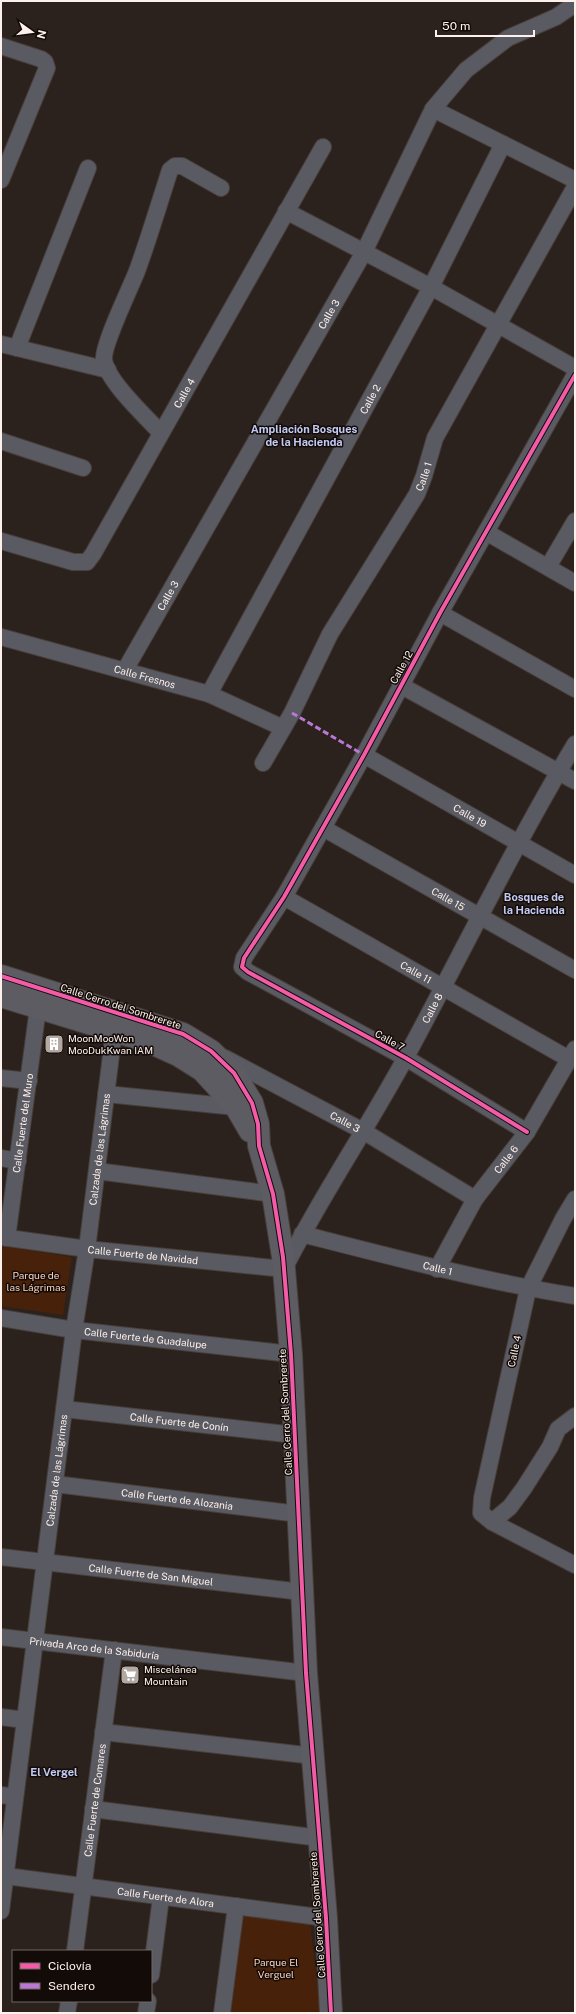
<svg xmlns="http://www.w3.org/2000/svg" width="576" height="2014" font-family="'Public Sans',sans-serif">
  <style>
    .green { fill: #48210b }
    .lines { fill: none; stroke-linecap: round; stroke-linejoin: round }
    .street-casing { stroke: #483f3b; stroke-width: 18 }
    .secondary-casing { stroke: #483f3b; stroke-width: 24 }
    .street { stroke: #5a5a62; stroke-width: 16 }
    .secondary { stroke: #5d5c63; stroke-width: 22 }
    .quiet { stroke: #ba77d6; stroke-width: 3; stroke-dasharray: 6 3; stroke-linecap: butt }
    .cycleway-casing { stroke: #130b08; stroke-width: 6 }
    .cycleway { stroke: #f35aa7; stroke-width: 4 }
    .labels { text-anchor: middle; stroke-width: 3; stroke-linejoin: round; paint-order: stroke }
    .street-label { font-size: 10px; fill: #fef1eb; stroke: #130b08 }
    .poi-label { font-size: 10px; fill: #fef1eb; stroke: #130b08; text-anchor: start }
    .park-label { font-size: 10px; fill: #fcd3bf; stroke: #130b08 }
    .neighbourhood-label { font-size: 11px; font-weight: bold; fill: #c2cbf5; stroke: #130b08 }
  </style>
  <rect width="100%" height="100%" fill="#2b211d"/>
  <!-- green -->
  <g class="green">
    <path d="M1,1246L72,1257L63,1315L1,1306Z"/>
    <path d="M243,1915L310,1923L321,2013H231Z"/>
  </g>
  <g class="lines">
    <!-- street casing -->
    <g class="street-casing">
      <g id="street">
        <path d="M1,46L41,59L45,62L47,68L1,180"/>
        <path d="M433,109L575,180"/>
        <path d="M286,211L431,287L575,368"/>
        <path d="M1,344L108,370"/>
        <path d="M17,348L88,168"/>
        <path d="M161,433C146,417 106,380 104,359C103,344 130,289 137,271C149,238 159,204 170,170L175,166H182L221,188"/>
        <path d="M1,441L83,468"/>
        <path d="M486,532L575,583"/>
        <path id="s1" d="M1,541L73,562H87L93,554L323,147"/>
        <path d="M548,567L575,521"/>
        <path d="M440,613L575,689"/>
        <path id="s2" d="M1,637L209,694L283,728"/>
        <path id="s3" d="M125,670L364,252L433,109L466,70L508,38L556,17L575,4"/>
        <path d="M400,685L575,781"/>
        <path id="s4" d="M209,694L431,287L503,144"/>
        <path id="s5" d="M364,755L575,875"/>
        <path id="s6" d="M263,763L292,713L330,634L417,494L424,476L435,438L575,187"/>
        <path id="s7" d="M323,828L575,970"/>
        <path id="s8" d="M284,897L569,1059"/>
        <path id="s9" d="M225,1058L363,1131L475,1199"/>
        <path d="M1,1078L29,1081"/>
        <path d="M106,1094L236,1107"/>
        <path d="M527,1132L406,1058L248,972L242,967L244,958L284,897L364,755L440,613L575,375"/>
        <path d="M1,1158L18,1161"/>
        <path d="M97,1171L273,1194"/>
        <path d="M575,1199L563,1219L528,1289L482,1498L481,1513L492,1522L575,1565"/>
        <path id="s10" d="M302,1234C392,1257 483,1281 575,1296"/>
        <path id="s11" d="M1,1237L87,1249L284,1269C321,1196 367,1129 406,1057C462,953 514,846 575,744"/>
        <path id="s12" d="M7,1238L38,1008"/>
        <path id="s13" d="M437,1269L475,1199L527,1132L575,1049"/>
        <path id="s14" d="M1,1318L74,1330L291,1354"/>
        <path id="s15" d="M64,1409L295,1435"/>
        <path id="s16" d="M55,1484L299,1514"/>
        <path d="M492,1522L510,1507L524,1488L550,1447L558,1429L575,1416"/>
        <path id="s17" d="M1,1557L302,1592"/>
        <path id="s18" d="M1,1637L306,1673"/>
        <path d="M1,1717L25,1720"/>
        <path d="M103,1732L314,1756"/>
        <path d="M1,1795L15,1797"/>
        <path d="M93,1809L320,1838"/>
        <path id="s19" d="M6,1876L326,1918"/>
        <path id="s20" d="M1,1911L74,1330L87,1249L114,1031"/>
        <path id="s21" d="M75,1951L114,1650"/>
        <path d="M151,1975L161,1897"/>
        <path d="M67,2013L69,2001"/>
        <path d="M146,2013L148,2001"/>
        <path d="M222,2013L236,1906"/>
      </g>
    </g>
    <!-- secondary casing -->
    <g class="secondary-casing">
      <g id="secondary">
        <path d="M1,976L183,1034L211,1051L234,1073L252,1103L258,1124L259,1146L273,1194L283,1257L291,1354L306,1673L326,1918L331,2013"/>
        <path d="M1,996L147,1041L178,1055L202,1070L236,1107L250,1131"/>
      </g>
    </g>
    <!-- street -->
    <use href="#street" class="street"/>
    <!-- secondary -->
    <use href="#secondary" class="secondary"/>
    <!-- quiet -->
    <path class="quiet" d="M292,713L364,755"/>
    <!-- cycleway casing -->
    <g class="cycleway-casing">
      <g id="cycleway">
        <path d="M1,976L183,1034L211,1051L234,1073L252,1103L258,1124L259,1146L273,1194L283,1257L291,1354L306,1673L326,1918L331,2013"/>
        <path d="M527,1132L406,1058L248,972L242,967L244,958L284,897L364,755L440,613L575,375"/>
      </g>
    </g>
    <!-- cycleway -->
    <use href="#cycleway" class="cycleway"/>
  </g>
  <!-- icons -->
  <defs>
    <g id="building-square" transform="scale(1)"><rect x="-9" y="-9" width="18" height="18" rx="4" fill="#b4a8a3" stroke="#130b08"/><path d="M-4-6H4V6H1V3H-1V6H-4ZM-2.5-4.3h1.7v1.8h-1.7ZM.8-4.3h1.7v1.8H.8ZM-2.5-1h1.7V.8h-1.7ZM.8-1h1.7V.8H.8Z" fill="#fff"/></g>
    <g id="supermarket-square" transform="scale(1)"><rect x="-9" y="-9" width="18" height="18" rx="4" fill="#b4a8a3" stroke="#130b08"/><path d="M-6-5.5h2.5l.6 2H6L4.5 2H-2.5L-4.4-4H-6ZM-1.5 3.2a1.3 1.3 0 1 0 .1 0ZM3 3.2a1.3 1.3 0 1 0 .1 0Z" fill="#fff"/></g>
  </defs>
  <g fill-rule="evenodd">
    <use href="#building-square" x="54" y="1044"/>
    <use href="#supermarket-square" x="130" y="1675"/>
  </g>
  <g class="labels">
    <!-- street labels -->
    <g class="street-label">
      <text dy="4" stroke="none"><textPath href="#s3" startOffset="410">Calle 3</textPath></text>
      <text dy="4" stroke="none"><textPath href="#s1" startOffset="284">Calle 4</textPath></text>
      <text dy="4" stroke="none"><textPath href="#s4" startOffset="336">Calle 2</textPath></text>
      <text dy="4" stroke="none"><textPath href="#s6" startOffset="329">Calle 1</textPath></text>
      <text dy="4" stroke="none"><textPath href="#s3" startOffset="86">Calle 3</textPath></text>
      <text transform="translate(401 667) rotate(-61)" y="4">Calle 12</text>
      <text dy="4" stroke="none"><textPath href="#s2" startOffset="149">Calle Fresnos</textPath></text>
      <text dy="4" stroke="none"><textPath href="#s5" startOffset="122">Calle 19</textPath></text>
      <text dy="4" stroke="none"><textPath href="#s7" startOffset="144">Calle 15</textPath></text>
      <text dy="4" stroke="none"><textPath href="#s8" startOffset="152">Calle 11</textPath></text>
      <text transform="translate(121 1006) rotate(18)" y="4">Calle Cerro del Sombrerete</text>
      <text dy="4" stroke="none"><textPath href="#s11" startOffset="585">Calle 8</textPath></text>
      <text transform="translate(390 1040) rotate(29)" y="4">Calle 7</text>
      <text dy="4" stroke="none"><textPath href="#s9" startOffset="136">Calle 3</textPath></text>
      <text dy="4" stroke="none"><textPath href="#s12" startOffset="116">Calle Fuerte del Muro</textPath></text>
      <text dy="4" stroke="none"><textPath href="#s20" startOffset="768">Calzada de las Lágrimas</textPath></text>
      <text dy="4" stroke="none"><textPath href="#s13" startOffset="130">Calle 6</textPath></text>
      <text dy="4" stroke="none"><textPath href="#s11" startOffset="143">Calle Fuerte de Navidad</textPath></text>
      <text dy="4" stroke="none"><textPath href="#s10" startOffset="140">Calle 1</textPath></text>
      <text dy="4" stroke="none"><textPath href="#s14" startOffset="146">Calle Fuerte de Guadalupe</textPath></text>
      <text transform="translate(514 1351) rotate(-78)" y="4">Calle 4</text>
      <text transform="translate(285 1412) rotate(-93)" y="4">Calle Cerro del Sombrerete</text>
      <text dy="4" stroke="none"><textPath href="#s15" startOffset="116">Calle Fuerte de Conín</textPath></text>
      <text dy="4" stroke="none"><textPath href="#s20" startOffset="444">Calzada de las Lágrimas</textPath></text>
      <text dy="4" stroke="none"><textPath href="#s16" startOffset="123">Calle Fuerte de Alozania</textPath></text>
      <text dy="4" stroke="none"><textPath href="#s17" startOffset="151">Calle Fuerte de San Miguel</textPath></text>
      <text dy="4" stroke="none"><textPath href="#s18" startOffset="94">Privada Arco de la Sabiduría</textPath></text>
      <text dy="4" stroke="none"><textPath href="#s21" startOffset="152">Calle Fuerte de Comares</textPath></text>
      <text dy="4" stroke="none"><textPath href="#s19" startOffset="161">Calle Fuerte de Alora</textPath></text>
      <text transform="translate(317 1915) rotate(-94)" y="4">Calle Cerro del Sombrerete</text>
    </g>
    <!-- poi labels -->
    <g class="poi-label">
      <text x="68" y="1042">MoonMooWon<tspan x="68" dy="12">MooDukKwan IAM</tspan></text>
      <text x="144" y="1673">Miscelánea<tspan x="144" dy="12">Mountain</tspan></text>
    </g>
    <!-- park labels -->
    <g class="park-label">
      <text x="36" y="1279">Parque de<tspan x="36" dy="12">las Lágrimas</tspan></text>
      <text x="276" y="1966">Parque El<tspan x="276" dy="12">Verguel</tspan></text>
    </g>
    <!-- neighbourhood labels -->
    <g class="neighbourhood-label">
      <text x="304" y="433">Ampliación Bosques<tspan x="304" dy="13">de la Hacienda</tspan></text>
      <text x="534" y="901">Bosques de<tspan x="534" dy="13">la Hacienda</tspan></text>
      <text x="54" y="1776">El Vergel</text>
    </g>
  </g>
  <!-- border -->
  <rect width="576" height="2014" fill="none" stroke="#fef1eb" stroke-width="4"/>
  <!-- legend -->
  <rect x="12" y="1950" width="140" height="52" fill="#130b08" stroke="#716763"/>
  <rect x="20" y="1963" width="20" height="6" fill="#f35aa7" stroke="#716763"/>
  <text x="48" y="1970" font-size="12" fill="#fef1eb">Ciclovía</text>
  <rect x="20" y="1983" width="20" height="6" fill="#ba77d6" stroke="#716763"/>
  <text x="48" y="1990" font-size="12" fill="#fef1eb">Sendero</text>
  <!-- north arrow -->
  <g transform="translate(32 32) rotate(104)" stroke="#130b08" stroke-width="3" paint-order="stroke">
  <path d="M0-3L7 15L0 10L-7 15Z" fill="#fef1eb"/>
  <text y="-6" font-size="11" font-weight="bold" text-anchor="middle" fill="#fef1eb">N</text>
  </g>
  <!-- scale -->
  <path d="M436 30v6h98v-6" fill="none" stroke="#fef1eb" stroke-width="2"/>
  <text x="442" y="30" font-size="12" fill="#fef1eb" stroke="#130b08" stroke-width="3" paint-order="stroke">50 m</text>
</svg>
